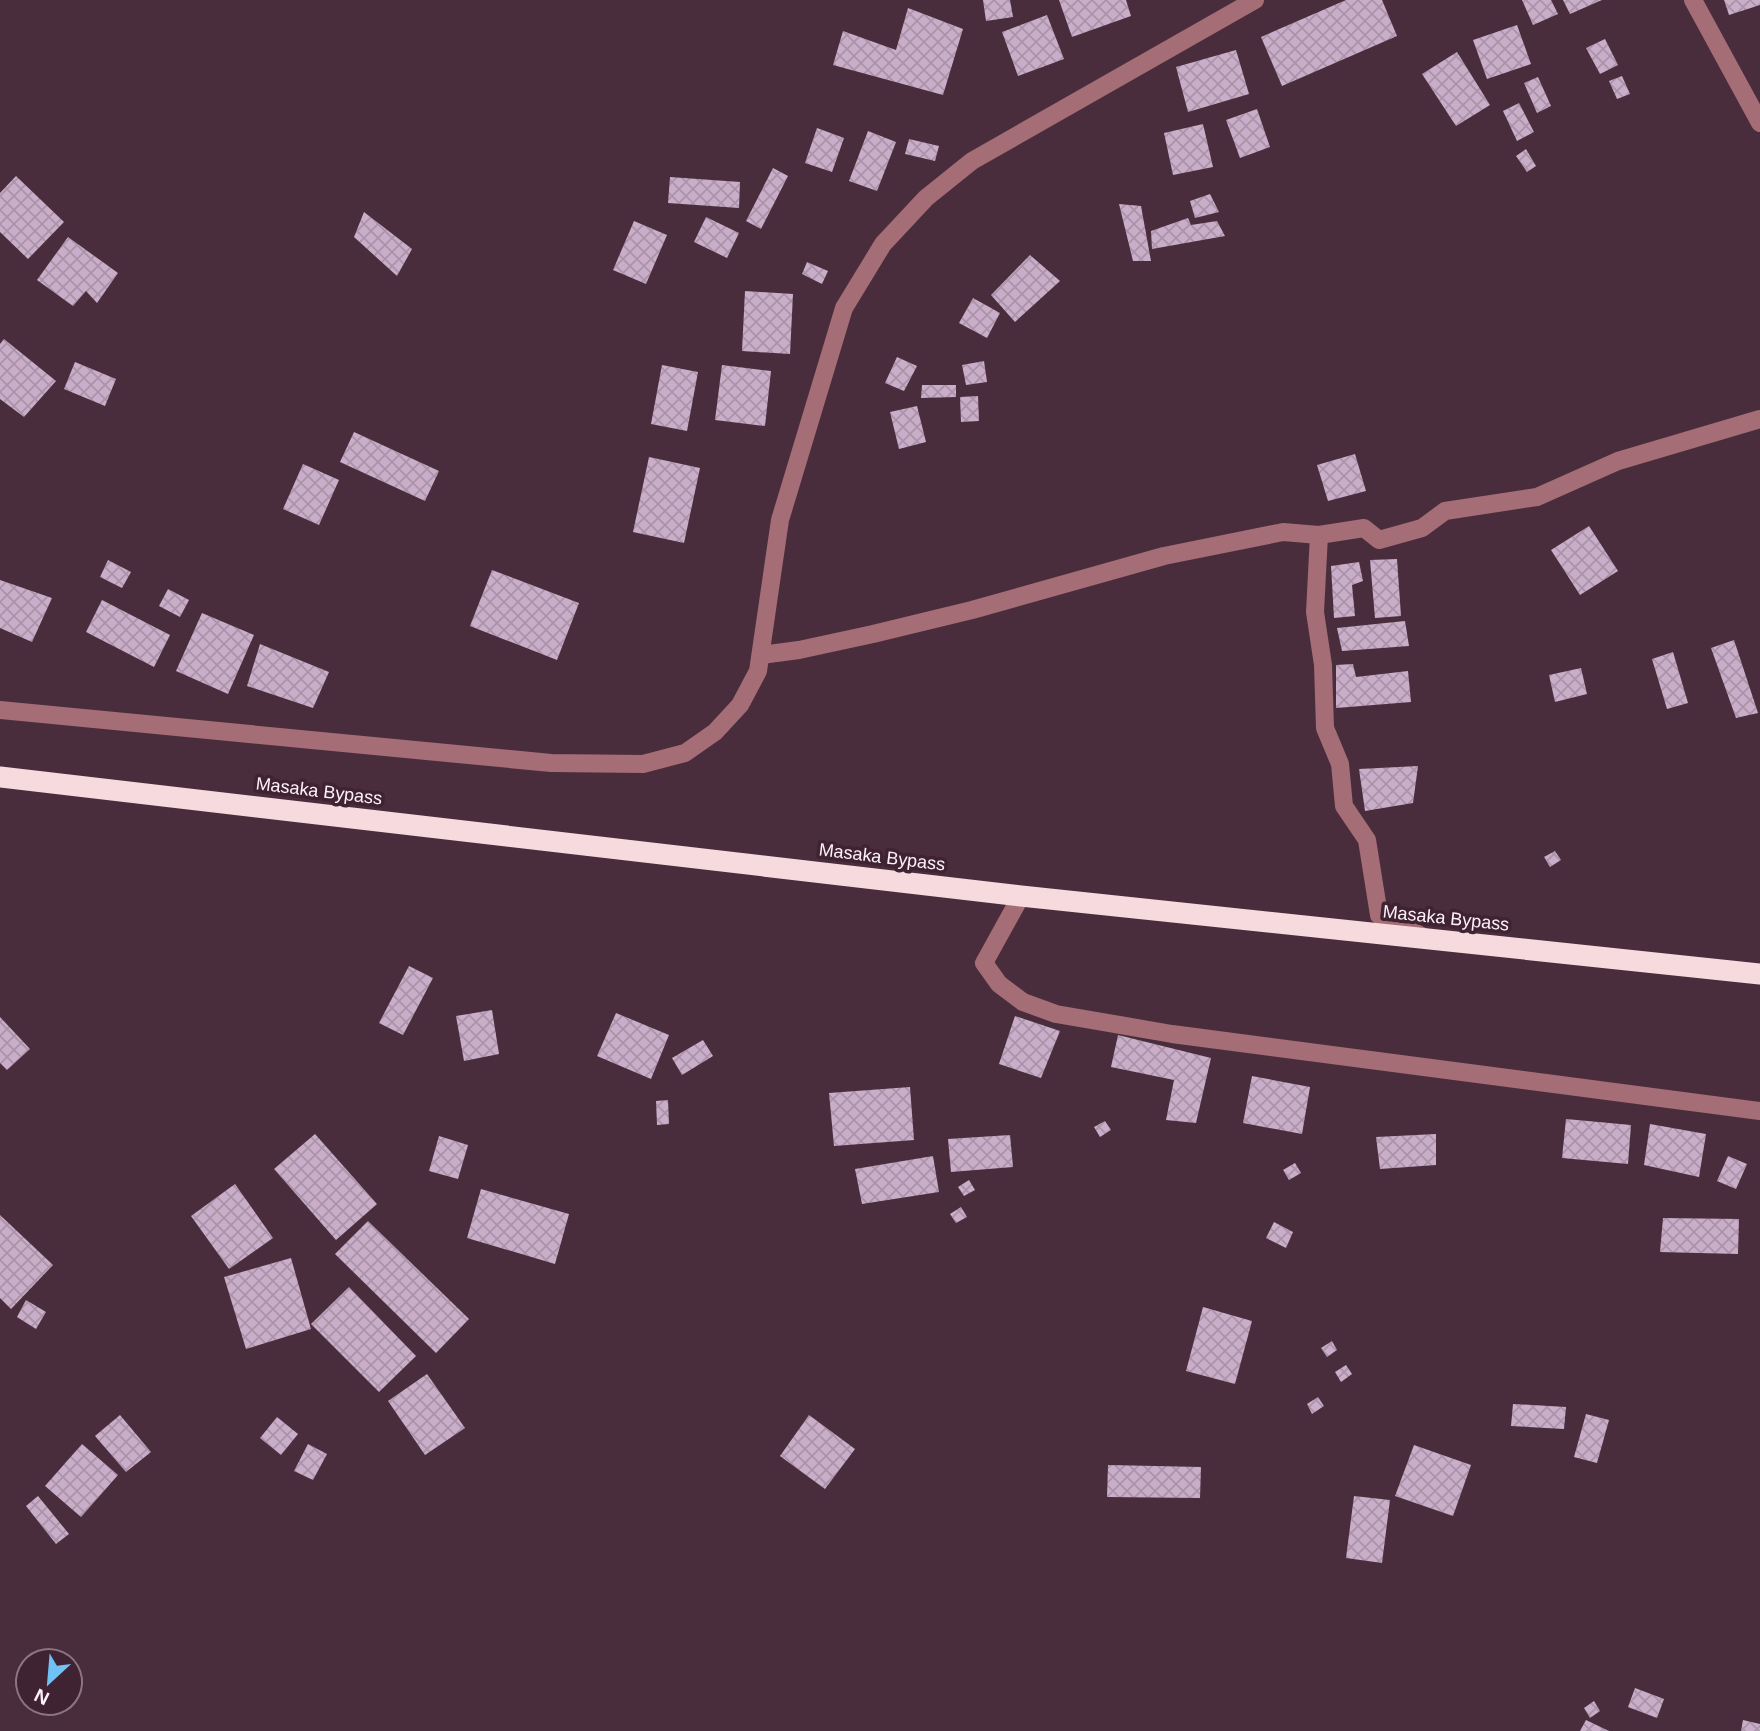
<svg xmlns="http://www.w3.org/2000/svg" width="1760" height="1731" font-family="Arial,sans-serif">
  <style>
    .building { fill: url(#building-cross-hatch) }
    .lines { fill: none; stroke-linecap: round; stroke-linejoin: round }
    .minor { stroke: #a56d75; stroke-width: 18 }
    .highway { stroke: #f7dadd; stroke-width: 21 }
    .labels { text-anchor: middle; stroke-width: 7; stroke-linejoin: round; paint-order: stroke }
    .street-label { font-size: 18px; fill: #fdf1f7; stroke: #3f2332 }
  </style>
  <defs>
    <pattern id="building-cross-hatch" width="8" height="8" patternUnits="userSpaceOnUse" patternTransform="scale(1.75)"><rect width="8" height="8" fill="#c9adc9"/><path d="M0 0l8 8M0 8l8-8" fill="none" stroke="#aa94a9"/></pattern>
  </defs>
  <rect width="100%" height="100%" fill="#4a2d3c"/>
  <!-- building -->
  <g class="building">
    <path d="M983,0H1010L1013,17L986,21Z"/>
    <path d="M1059,0H1126L1131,16L1072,37Z"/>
    <path d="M1346,0H1382L1397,36L1282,86L1261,37Z"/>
    <path d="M1522,0H1551L1558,14L1533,25Z"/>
    <path d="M1563,0H1602L1570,14Z"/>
    <path d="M1724,0H1760V5L1729,15Z"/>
    <path d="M908,8L963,29L943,95L833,65L843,31L896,50Z"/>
    <path d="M1047,15L1064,59L1018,76L1002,32Z"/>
    <path d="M1517,25L1531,64L1487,79L1473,40Z"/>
    <path d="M1605,39L1618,65L1600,74L1586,48Z"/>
    <path d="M1236,50L1249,94L1188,112L1176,67Z"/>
    <path d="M1457,52L1490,105L1456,126L1422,74Z"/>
    <path d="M1622,76L1630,94L1617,99L1609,81Z"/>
    <path d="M1538,77L1551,106L1537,113L1524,83Z"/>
    <path d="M1519,103L1534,132L1517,141L1503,111Z"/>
    <path d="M1257,109L1270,147L1240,158L1226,120Z"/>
    <path d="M1203,124L1213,167L1173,175L1164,133Z"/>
    <path d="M817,128L844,138L832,172L805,163Z"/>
    <path d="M868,131L896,142L877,191L849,181Z"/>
    <path d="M909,139L939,146L935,161L905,154Z"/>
    <path d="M1526,149L1536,166L1527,172L1516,156Z"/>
    <path d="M773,168L788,176L761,229L746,221Z"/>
    <path d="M16,176L64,222L28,259L0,232V193Z"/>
    <path d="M670,177L740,182L739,208L668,203Z"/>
    <path d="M1210,194L1219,212L1195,218L1190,201Z"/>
    <path d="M1119,204L1141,206L1151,261H1133Z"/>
    <path d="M364,212L412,249L397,276L354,237Z"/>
    <path d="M706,217L739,233L727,258L694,242Z"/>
    <path d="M1188,218L1191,225L1217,221L1225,236L1152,249L1151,231Z"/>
    <path d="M634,221L667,235L646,284L613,270Z"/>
    <path d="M68,237L118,273L97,303L86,291L73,306L37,280Z"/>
    <path d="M1030,255L1060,281L1015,322L991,295Z"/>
    <path d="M807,262L828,271L822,284L802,274Z"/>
    <path d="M745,291L793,294L790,354L742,351Z"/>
    <path d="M973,298L1000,313L987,338L959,323Z"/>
    <path d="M4,339L56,381L24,417L0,399V344Z"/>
    <path d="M897,357L917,366L904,391L885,383Z"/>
    <path d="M984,361L987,382L966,385L962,365Z"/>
    <path d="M75,362L116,379L105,406L64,389Z"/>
    <path d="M662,365L698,372L687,431L651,424Z"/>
    <path d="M722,365L771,371L765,426L715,420Z"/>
    <path d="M922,385H956V397L921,398Z"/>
    <path d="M978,396L979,421L961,422L960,397Z"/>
    <path d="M917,406L926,442L899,449L890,412Z"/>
    <path d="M354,432L439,471L425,501L340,462Z"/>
    <path d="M1355,454L1366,491L1328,501L1317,465Z"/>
    <path d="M649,457L700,468L684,543L633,532Z"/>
    <path d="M303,464L339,480L319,525L283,509Z"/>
    <path d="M1589,526L1618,571L1580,595L1551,550Z"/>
    <path d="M1397,559L1401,616L1375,618L1370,560Z"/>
    <path d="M108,560L131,572L122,588L100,577Z"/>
    <path d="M1359,562L1363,581L1352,585L1355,616L1334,618L1331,566Z"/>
    <path d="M492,570L579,603L557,660L470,626Z"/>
    <path d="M0,580L52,598L32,642L0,628Z"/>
    <path d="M168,589L189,600L180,617L159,606Z"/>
    <path d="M102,600L170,635L154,667L86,632Z"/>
    <path d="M202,613L254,635L228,694L176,671Z"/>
    <path d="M1405,621L1409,646L1342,651L1337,628Z"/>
    <path d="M1734,640L1758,713L1736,718L1711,648Z"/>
    <path d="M260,644L329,672L313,708L247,686Z"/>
    <path d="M1673,652L1688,703L1667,709L1652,659Z"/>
    <path d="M1353,664L1356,677L1408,671L1411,702L1336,708V665Z"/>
    <path d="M1581,668L1587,694L1555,702L1549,675Z"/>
    <path d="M1418,766L1413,803L1365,811L1359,769Z"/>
    <path d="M1555,851L1561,860L1550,867L1544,857Z"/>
    <path d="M409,966L433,978L403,1035L379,1023Z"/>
    <path d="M492,1010L499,1054L464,1061L456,1016Z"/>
    <path d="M616,1013L669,1035L651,1079L597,1056Z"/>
    <path d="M1015,1016L1060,1031L1041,1078L999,1064Z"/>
    <path d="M0,1017L30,1049L7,1070L0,1063Z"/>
    <path d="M1118,1035L1211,1058L1196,1123L1166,1120L1174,1080L1111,1067Z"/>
    <path d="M703,1040L713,1056L682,1075L672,1058Z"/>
    <path d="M1252,1076L1310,1087L1302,1134L1243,1123Z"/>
    <path d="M910,1087L914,1140L834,1146L829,1093Z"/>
    <path d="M668,1100L669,1124L657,1125L656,1101Z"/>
    <path d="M1566,1119L1631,1125L1628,1164L1562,1158Z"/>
    <path d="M1105,1121L1111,1130L1100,1137L1094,1127Z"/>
    <path d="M1650,1124L1706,1134L1699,1177L1644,1165Z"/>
    <path d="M315,1134L377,1204L336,1240L274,1169Z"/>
    <path d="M1436,1134V1165L1380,1169L1376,1137Z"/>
    <path d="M1010,1135L1013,1167L951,1172L948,1139Z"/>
    <path d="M439,1136L468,1145L458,1179L429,1171Z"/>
    <path d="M933,1156L939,1192L862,1204L855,1169Z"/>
    <path d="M1728,1156L1747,1164L1736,1189L1717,1181Z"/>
    <path d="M1295,1163L1301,1173L1289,1180L1283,1170Z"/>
    <path d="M969,1180L975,1190L964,1196L958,1187Z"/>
    <path d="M235,1184L273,1238L229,1269L191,1216Z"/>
    <path d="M481,1189L569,1214L555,1264L467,1238Z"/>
    <path d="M961,1207L967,1217L956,1223L950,1214Z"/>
    <path d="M0,1215L53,1265L11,1309L0,1298Z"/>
    <path d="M1663,1218L1739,1219L1738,1254L1660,1252Z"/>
    <path d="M368,1221L469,1319L436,1353L335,1254Z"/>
    <path d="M1274,1222L1293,1232L1286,1248L1266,1238Z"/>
    <path d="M291,1258L311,1329L246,1349L224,1277Z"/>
    <path d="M349,1287L416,1356L379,1392L311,1324Z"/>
    <path d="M26,1300L46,1312L36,1329L17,1317Z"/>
    <path d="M1203,1307L1252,1321L1235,1384L1186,1371Z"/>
    <path d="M1332,1341L1337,1350L1327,1357L1321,1348Z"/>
    <path d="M1346,1365L1352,1374L1341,1382L1335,1372Z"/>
    <path d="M427,1374L465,1428L425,1455L388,1401Z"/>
    <path d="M1318,1397L1324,1406L1312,1414L1307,1404Z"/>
    <path d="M1513,1404L1566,1407L1564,1429L1511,1426Z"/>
    <path d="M1586,1414L1609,1420L1597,1463L1574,1457Z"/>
    <path d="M120,1415L151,1452L126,1472L95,1436Z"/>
    <path d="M809,1415L855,1449L825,1489L780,1456Z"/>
    <path d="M277,1417L298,1434L281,1455L260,1438Z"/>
    <path d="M82,1444L118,1475L81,1517L45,1486Z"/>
    <path d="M308,1444L327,1454L313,1480L294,1471Z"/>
    <path d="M1414,1445L1471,1465L1453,1516L1395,1496Z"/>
    <path d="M1108,1465L1201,1467L1200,1498L1107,1497Z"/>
    <path d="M38,1496L69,1534L56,1544L26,1506Z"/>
    <path d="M1354,1496L1390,1500L1382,1563L1346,1558Z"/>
    <path d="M1635,1688L1664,1699L1657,1718L1628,1707Z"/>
    <path d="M1594,1701L1600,1711L1590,1718L1584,1708Z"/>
    <path d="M1586,1720L1609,1731H1580Z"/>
    <path d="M1743,1720L1760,1724V1731H1741Z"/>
  </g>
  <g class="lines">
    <!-- minor -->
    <g class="minor">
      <path d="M1693,0L1760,123"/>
      <path d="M1319,535L1315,612L1323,665L1325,728L1340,764L1344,806L1367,840L1379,915L1422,936"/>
      <path d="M761,655L799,650L873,634L972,610L1164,556L1283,532L1319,535L1364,528L1379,540L1422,528L1445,511L1537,497L1618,461L1760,419"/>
      <path d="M0,710L551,763L643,764L685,753L715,732L740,705L758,671L780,520L844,308L883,244L926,198L972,161L1255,0"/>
      <path d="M1021,896L984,963L999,984L1023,1002L1056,1014L1172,1034L1760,1111"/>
    </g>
    <!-- highway -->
    <path class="highway" d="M0,777L1021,896L1760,974"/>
  </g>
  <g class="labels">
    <!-- street labels -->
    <g class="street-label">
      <text transform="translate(319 791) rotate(7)" y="6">Masaka Bypass</text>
      <text transform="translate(882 857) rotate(7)" y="6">Masaka Bypass</text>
      <text transform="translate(1446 918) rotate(6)" y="6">Masaka Bypass</text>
    </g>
  </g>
  <!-- north arrow -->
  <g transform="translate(49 1682) rotate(206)"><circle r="33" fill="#3f2332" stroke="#8b7581" stroke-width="2"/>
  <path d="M0-5L12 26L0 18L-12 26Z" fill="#70c1f4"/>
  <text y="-10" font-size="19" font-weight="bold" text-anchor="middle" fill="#fdf1f7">N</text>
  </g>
</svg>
